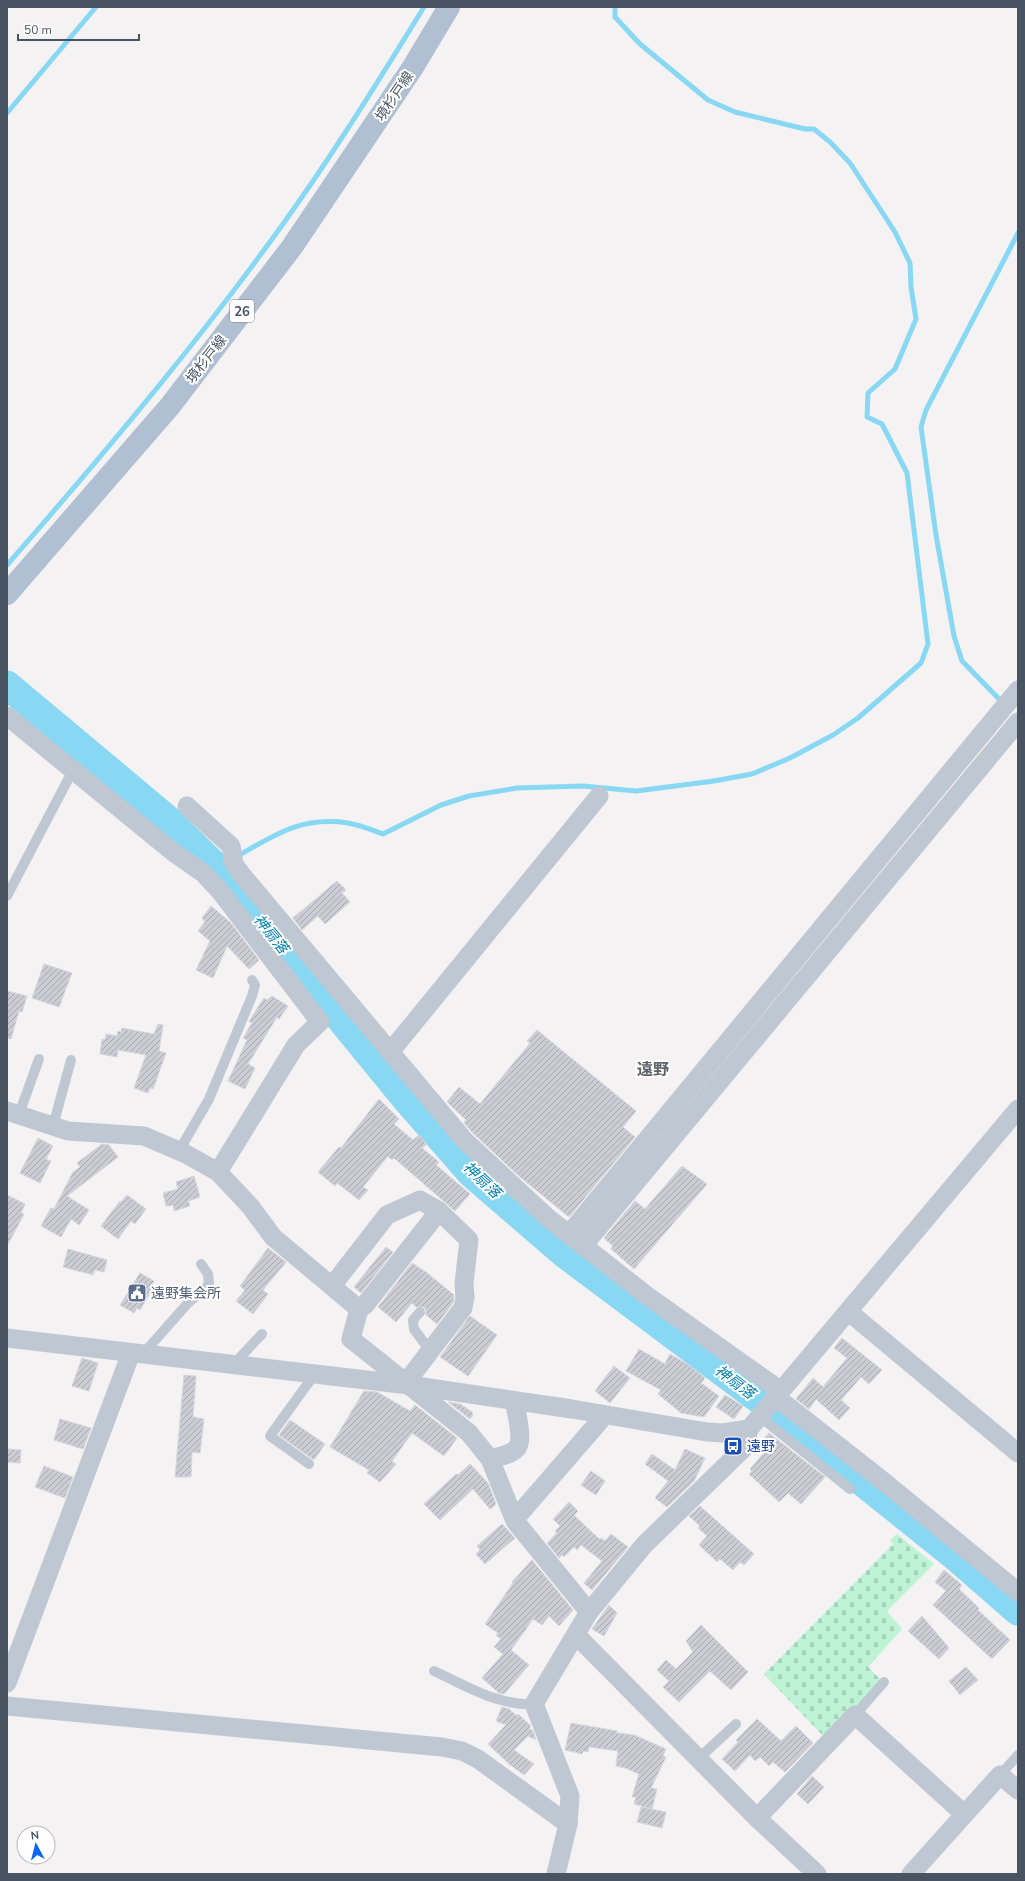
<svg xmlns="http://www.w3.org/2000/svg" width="1025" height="1881" font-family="'Nunito Sans','Noto Sans JP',sans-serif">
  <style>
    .cemetery { fill: url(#cemetery-stones) }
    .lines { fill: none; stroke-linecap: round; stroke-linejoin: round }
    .stream { stroke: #88d8f4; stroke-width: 5 }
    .river { stroke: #88d8f4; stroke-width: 29 }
    .building { fill: url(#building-hatch); stroke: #d5d7de }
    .lane { stroke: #bfc8d2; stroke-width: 10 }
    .street { stroke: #bfc8d2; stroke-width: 19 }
    .primary { stroke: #b0bfd2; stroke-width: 22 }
    .labels { text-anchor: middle; stroke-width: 4; stroke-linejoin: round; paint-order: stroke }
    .shield { fill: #fff; stroke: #7f8790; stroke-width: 1 }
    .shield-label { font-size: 13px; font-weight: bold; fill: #485461 }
    .street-label { font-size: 14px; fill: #485461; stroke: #fff }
    .service-label { font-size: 14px; fill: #4e5e75; stroke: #fff; text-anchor: start }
    .transit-label { font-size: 14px; fill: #164399; stroke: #fff; text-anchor: start }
    .water-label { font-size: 15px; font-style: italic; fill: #027fab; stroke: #fff }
    .quarter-label { font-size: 16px; font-weight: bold; fill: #5d6168; stroke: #fff }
  </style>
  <defs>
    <pattern id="cemetery-stones" width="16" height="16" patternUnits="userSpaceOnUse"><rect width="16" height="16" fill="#bef4d5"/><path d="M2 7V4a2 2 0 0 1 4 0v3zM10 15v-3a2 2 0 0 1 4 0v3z" fill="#a5d3b9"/></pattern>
    <pattern id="building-hatch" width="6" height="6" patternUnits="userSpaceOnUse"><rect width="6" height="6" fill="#cccdd4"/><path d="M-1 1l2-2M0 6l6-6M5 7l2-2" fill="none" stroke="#a8a9af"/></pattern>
  </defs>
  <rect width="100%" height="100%" fill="#f4f2f2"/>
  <!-- cemetery -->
  <path class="cemetery" d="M897,1534L934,1564L887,1611L902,1629L868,1667L881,1680L827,1740L764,1674L893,1544L890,1540Z"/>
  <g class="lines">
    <!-- stream -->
    <g class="stream">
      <path d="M7,113L96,7"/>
      <path d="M7,565C96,463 184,359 264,250C322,172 373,90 424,7"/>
      <path d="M1003,703L962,661L954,636L936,535L921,427L926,410L1018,233"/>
      <path d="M236,857C274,835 301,816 348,823C360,825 372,830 383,834L441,805L469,796L517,788L583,786L636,791L714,781L752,774L790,758L833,735L858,718L921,663L928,644L907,473L882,424L867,417L868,393L895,369L916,319L911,287L910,263L895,232L850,163L830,142L814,129H805L735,112L708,100L640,44L615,17V7"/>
      <path d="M217,868L229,861"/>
      <path d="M565,1254L574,1242"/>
    </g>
    <!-- river -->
    <path class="river" d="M7,685L167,819L217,868L407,1100L471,1173L565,1254L764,1403L956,1557L1018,1611"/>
  </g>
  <!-- building -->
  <g class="building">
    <path d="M337,881L346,890L342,893L350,902L325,924L318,916L302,930L293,918Z"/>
    <path d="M211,906L231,923L259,960L249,969L227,946L213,978L196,970L210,941L198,931L205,922L202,918Z"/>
    <path d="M44,964L72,973L59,1007L32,998Z"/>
    <path d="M7,991L27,996L22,1012L19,1011L11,1039L7,1038Z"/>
    <path d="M272,996L288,1006L279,1019L277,1017L248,1064L255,1068L245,1089L228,1081L247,1040L243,1038L252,1023L249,1021L264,998L267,1000Z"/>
    <path d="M158,1024L163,1025L159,1051L166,1053L153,1089L150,1088L148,1093L134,1088L146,1055L118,1050L117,1057L100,1054L102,1039L105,1040L106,1034L117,1036L118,1031L121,1032L122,1028L154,1034Z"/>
    <path d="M537,1030L636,1111L623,1127L635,1137L569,1217L520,1177L473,1133L464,1123L466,1120L447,1102L459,1087L480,1104L530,1043L527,1041Z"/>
    <path d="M379,1099L399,1119L394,1124L413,1140L419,1135L427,1144L422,1148L439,1162L436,1165L470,1194L455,1211L394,1158L392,1160L388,1156L363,1187L368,1190L359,1200L337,1183L335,1186L318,1172L339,1147L341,1148Z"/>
    <path d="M38,1138L53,1146L46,1159L51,1161L40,1183L20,1173Z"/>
    <path d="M102,1144L109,1145L118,1157L67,1196L89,1210L79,1225L71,1219L61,1237L41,1226L51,1208L54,1209L73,1172L80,1167L77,1163Z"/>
    <path d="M682,1166L707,1184L634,1269L611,1249L613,1246L604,1238L635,1201L645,1209Z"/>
    <path d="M194,1176L200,1197L188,1201L190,1206L174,1211L173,1205L166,1206L163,1193L178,1189L176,1182Z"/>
    <path d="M7,1195L25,1204L21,1213L24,1214L7,1246Z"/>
    <path d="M127,1195L146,1209L135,1224L131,1221L118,1239L101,1226L120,1201L121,1202Z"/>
    <path d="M386,1247L393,1252L361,1293L354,1287Z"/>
    <path d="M268,1248L286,1262L263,1290L268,1294L253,1314L236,1301L245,1290L240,1286Z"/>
    <path d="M68,1249L107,1260L104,1272L95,1270L93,1275L63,1267Z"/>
    <path d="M412,1263L426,1272L454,1295L453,1303L437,1324L426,1315V1310L424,1307H416L412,1303L396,1322L378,1307Z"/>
    <path d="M140,1273L154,1281L150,1289L152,1290L140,1310L137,1308L134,1313L120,1305Z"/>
    <path d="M470,1316L497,1335L468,1376L440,1357Z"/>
    <path d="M842,1338L882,1370L869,1384L861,1377L841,1400L850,1408L839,1420L816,1399L809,1409L796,1399L813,1378L823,1387L847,1358L834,1348Z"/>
    <path d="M639,1349L665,1364L670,1354L689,1365L705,1378L701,1383L719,1396L704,1417L681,1413L658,1394L661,1390L626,1371Z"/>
    <path d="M82,1358L98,1363L89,1391L72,1386Z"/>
    <path d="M614,1366L630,1378L610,1403L595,1391Z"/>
    <path d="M184,1375L196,1376L193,1417L204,1419L200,1453L192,1452L191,1477H175Z"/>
    <path d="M364,1391L377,1392L410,1411L415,1405L457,1438L444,1456L412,1433L392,1461L396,1464L380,1482L367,1473L369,1470L330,1447Z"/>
    <path d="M725,1395L743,1406L734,1419L716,1407Z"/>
    <path d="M448,1402L460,1404L472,1412L473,1415L470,1419Z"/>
    <path d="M60,1419L91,1428L83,1449L54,1440Z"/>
    <path d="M290,1420L325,1444L314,1460L279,1435Z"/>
    <path d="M769,1433L825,1477L801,1504L788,1493L779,1502L749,1474L752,1471L750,1469L766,1450L754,1452L756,1448Z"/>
    <path d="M8,1449L21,1450L20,1463L7,1462Z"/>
    <path d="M685,1449L705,1458L694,1481L667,1507L655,1498L668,1481L645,1464L652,1454L675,1470Z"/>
    <path d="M470,1464L488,1483L496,1504L490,1509L473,1489L440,1520L424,1504L456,1474L458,1475Z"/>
    <path d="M44,1466L73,1477L65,1498L35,1487Z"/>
    <path d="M591,1471L605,1481L596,1495L581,1485Z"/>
    <path d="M569,1502L578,1511L574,1515L599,1539L601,1538L605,1541L611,1534L628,1547L592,1590L584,1583L602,1561L581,1545L577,1550L574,1547L564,1557L562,1555L559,1558L547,1543L557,1533L555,1531L560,1526L553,1519Z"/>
    <path d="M700,1506L754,1554L744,1565L740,1562L733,1570L720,1559L717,1562L699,1545L707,1536L698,1528L700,1526L689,1516Z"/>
    <path d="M502,1524L515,1538L485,1564L476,1554L480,1550L477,1546Z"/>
    <path d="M532,1560L573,1610L559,1626L549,1616L542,1625L533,1619L511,1650L529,1665L504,1694L499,1693L482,1678L503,1654L494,1647L501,1639L496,1635L498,1633L485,1624L513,1583L512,1582Z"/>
    <path d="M944,1570L962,1585L959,1589L979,1608L978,1610L1010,1640L992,1659L933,1605L946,1591L935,1582Z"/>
    <path d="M609,1605L617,1613L604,1636L592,1629Z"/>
    <path d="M922,1616L949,1648L939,1659L908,1631Z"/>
    <path d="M701,1625L748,1672L731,1690L710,1671L679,1702L663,1687L669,1681L657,1670L666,1660L676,1669L693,1652L686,1641Z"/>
    <path d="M966,1667L978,1680L960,1695L949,1681Z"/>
    <path d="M502,1707L509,1709L517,1716L518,1714L531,1726L529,1728L533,1731L536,1740L528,1736L514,1750L534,1764L524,1775L509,1764L488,1744L506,1725L496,1721Z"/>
    <path d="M757,1719L781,1741L796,1726L813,1743L785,1772L773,1762L769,1766L760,1757L755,1761L750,1755L735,1771L722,1759L738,1742L736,1740Z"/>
    <path d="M571,1723L617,1731V1733L634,1735L666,1749L663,1756L666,1757L651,1788L657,1789L652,1809L634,1804L636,1797H632L639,1774L625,1768L616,1766L618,1751L589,1747L588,1752L583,1751L582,1754L565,1750Z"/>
    <path d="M812,1776L824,1787L808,1804L797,1794Z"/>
    <path d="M641,1807L666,1812L662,1828L637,1822Z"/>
  </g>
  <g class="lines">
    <!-- lane -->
    <g class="lane">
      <path d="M7,896L73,770"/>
      <path d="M19,1114L39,1059"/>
      <path d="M53,1126L71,1060"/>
      <path d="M179,1151L209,1099L252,996L255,985L252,980"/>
      <path d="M420,1312L413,1320L414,1329L430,1351"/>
      <path d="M143,1354L188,1303L206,1288L209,1283L208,1274L201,1264"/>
      <path d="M233,1365L262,1334"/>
      <path d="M759,1416L850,1489"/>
      <path d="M309,1464L270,1436L314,1375"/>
      <path d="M434,1671C466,1686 498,1706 534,1704"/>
      <path d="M855,1715L884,1682"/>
      <path d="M698,1759L736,1724"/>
      <path d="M1000,1775L1018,1755"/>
    </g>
    <!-- street -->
    <g class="street">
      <path d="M7,716L173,852L203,873L220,891L320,1022L296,1045L218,1172"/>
      <path d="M187,806L231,846L234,864L242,875L465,1141L548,1218L646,1295L781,1391"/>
      <path d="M390,1052L599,796"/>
      <path d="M7,1111L68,1131L144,1136L186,1154L218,1172L250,1206L273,1237L359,1309L351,1339L469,1433L490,1459L515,1521L589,1612"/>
      <path d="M569,1234L1018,690"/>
      <path d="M583,1246L1018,722"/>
      <path d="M332,1286L387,1215L420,1200L439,1211L469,1240L464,1283L465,1297L463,1308L411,1376L409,1385"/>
      <path d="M359,1309L365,1305L439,1211"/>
      <path d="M849,1312L1018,1453"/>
      <path d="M7,1338L409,1385L572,1409L707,1432L722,1433L749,1429L1018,1109"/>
      <path d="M776,1397L883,1481L1018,1592"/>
      <path d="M490,1459C498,1457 511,1455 517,1448C524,1441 516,1410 514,1401"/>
      <path d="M515,1519L604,1416"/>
      <path d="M576,1635L757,1818L817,1874"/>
      <path d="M7,1683L131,1353"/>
      <path d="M7,1706L442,1747L462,1751L478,1759L568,1824"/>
      <path d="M757,1818L855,1715L964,1814"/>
      <path d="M556,1874L568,1824L570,1796L534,1704L589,1612L644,1545L745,1447L749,1429"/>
      <path d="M911,1874L1000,1775L1018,1790"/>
    </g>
    <!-- primary -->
    <path class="primary" d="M7,594L170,406L292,247L413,67L449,7"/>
  </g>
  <!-- icons -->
  <defs>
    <g id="civic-square" transform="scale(1)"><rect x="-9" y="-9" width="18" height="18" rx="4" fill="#5c6f8a" stroke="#fff"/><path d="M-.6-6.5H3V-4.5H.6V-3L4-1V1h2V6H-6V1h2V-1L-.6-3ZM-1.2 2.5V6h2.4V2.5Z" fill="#fff"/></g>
    <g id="bus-square" transform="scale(1)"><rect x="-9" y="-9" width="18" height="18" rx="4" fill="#1a4fb4" stroke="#fff"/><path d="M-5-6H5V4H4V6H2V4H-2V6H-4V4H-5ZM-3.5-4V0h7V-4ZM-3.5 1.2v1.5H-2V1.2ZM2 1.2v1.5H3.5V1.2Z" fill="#fff"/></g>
  </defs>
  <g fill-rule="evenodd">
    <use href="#civic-square" x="137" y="1293"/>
    <use href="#bus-square" x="733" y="1446"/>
  </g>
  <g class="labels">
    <!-- shield labels -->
    <rect class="shield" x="230" y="300" width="24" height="22" rx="3"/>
    <g class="shield-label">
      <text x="242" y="316">26</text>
    </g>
    <!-- street labels -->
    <g class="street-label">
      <text transform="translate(394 96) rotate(-56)" y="5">境杉戸線</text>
      <text transform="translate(206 359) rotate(-52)" y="5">境杉戸線</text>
    </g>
    <!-- service labels -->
    <g class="service-label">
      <text x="151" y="1298">遠野集会所</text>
    </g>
    <!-- transit labels -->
    <g class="transit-label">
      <text x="747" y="1451">遠野</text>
    </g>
    <!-- water labels -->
    <g class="water-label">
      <text transform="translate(271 934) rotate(51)" y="5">神扇落</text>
      <text transform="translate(482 1180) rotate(43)" y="5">神扇落</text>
      <text transform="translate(735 1382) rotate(37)" y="5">神扇落</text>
    </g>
    <!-- quarter labels -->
    <g class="quarter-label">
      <text x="653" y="1075">遠野</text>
    </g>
  </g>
  <!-- border -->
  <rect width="1025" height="1881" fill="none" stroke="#485461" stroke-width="16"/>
  <!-- north arrow -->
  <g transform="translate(36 1845) rotate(353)"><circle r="19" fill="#ffffff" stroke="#b6bbc0"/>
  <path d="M0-3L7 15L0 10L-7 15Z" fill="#0b66f5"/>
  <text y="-6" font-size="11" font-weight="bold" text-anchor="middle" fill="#485461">N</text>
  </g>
  <!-- scale -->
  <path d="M18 34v6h121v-6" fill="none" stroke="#485461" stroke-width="2"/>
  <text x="24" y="34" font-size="12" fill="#485461" stroke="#ffffff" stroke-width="3" paint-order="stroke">50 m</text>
</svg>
